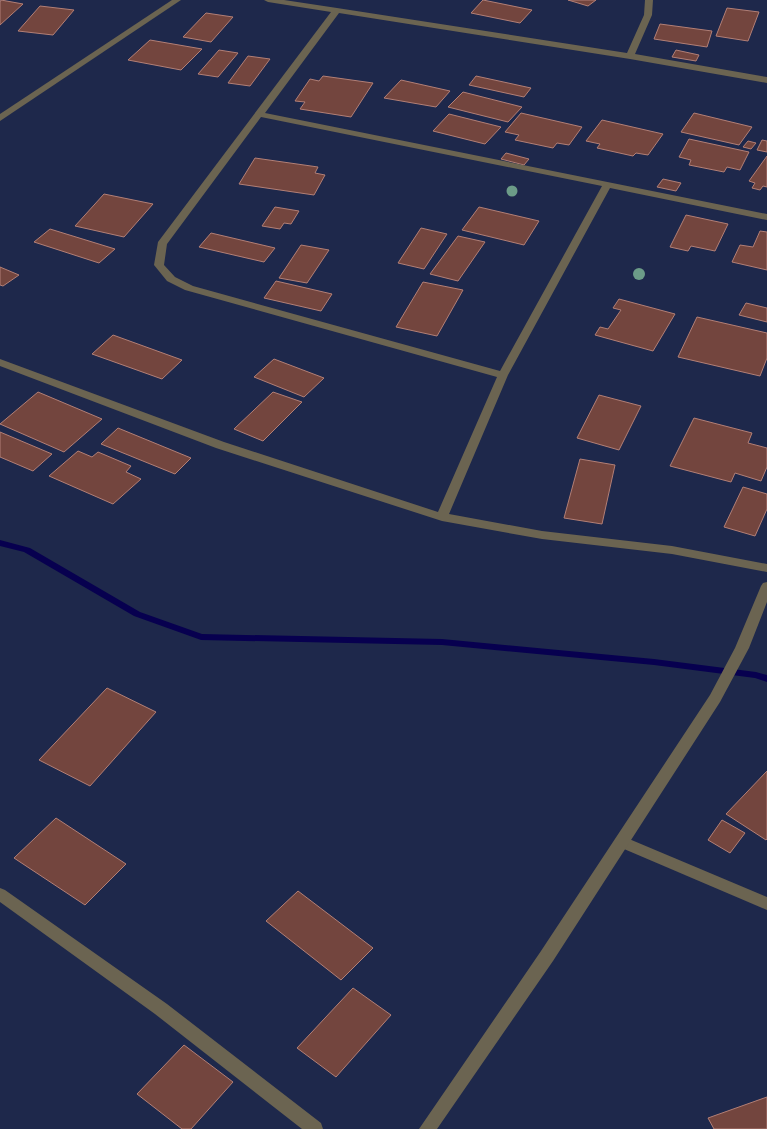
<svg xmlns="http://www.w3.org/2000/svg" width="767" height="1129" font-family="Raleway,sans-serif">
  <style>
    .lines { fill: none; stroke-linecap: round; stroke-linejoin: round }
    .stream { fill: #07004f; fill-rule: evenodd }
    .building { fill: #73453e; stroke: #b27f76 }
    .minor { fill: #6b6451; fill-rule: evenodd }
    .tertiary { fill: #6b6451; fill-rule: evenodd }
    .tree { fill: #6c9c88 }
  </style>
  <rect width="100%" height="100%" fill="#1e284b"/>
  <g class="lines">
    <!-- stream -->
    <path class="stream" d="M0,540L30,548L140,612L202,634L442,639L654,659L756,672L767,675V682L755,678L654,665L442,645L201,640L134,616L24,552L0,546Z"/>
  </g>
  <!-- building -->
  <g class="building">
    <path d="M1,0L23,4L0,25V2Z"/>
    <path d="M483,0L532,10L520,23L471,13Z"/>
    <path d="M568,0H596L588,6Z"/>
    <path d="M40,6L74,10L53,35L18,31Z"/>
    <path d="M727,8L759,12L748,41L716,36Z"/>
    <path d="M206,13L233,17L211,42L183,37Z"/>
    <path d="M660,24L712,31L707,47L654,39Z"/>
    <path d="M150,40L202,49L181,70L128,60Z"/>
    <path d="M219,50L238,53L218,77L198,74Z"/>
    <path d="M676,50L699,55L696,61L672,57Z"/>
    <path d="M248,56L270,59L250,86L228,83Z"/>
    <path d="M323,76L373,83L351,117L300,109L305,102L295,101L310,79L319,81Z"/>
    <path d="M476,76L531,88L524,97L469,85Z"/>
    <path d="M401,80L450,91L436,107L384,98Z"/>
    <path d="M463,92L522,107L508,122L448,107Z"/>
    <path d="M521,113L582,127L569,145L557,143L553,148L515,140L519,135L505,132Z"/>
    <path d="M694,113L752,127L739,145L681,132Z"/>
    <path d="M449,114L501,127L485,144L433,131Z"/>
    <path d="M602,120L663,134L648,155L636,153L633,156L597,148L600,144L586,141Z"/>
    <path d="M689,139L749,152L740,170L727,167L724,172L689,165L691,160L679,157Z"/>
    <path d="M762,140L767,141V152L757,150Z"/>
    <path d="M748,141L756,143L751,149L743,147Z"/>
    <path d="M506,153L529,159L524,165L501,159Z"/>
    <path d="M767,156V187L763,186L760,190L752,188L755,183L749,181Z"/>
    <path d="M255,158L318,167L315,173L325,175L314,195L239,184Z"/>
    <path d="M663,179L681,183L676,191L657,187Z"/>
    <path d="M104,194L153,204L124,237L75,226Z"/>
    <path d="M275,207L299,211L291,224L284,223L280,229L262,226Z"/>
    <path d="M479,207L539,221L524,245L462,230Z"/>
    <path d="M686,215L728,224L715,251L691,246L688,251L670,247Z"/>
    <path d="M421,228L447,234L424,269L398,263Z"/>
    <path d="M50,229L115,249L99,263L34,242Z"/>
    <path d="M760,231L767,232V270L732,262L740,245L753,247Z"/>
    <path d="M211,233L275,248L264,262L199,247Z"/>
    <path d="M458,236L485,242L458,281L430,274Z"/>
    <path d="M301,245L329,250L307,283L279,278Z"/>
    <path d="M0,267L19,275L3,286L0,285Z"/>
    <path d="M276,281L332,294L321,311L264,298Z"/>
    <path d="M423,282L463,290L437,336L396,327Z"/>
    <path d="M619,299L675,314L653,351L595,335L600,327L608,329L621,310L613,308Z"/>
    <path d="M746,303L767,308V322L739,315Z"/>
    <path d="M697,317L767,333V358L760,376L678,357Z"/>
    <path d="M113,335L182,360L162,379L92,354Z"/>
    <path d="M274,359L324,378L304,397L254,377Z"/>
    <path d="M38,392L102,419L64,452L0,424Z"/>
    <path d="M273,392L302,402L263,441L234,429Z"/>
    <path d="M599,395L641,406L619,450L577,438Z"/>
    <path d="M694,418L752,433L748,443L767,448V467L761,481L735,473L731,482L670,466Z"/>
    <path d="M118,428L191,458L175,474L101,444Z"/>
    <path d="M0,432L52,454L33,471L0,457Z"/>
    <path d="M78,451L92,457L98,452L131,466L126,472L141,479L113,504L49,476Z"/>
    <path d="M580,459L615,465L602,524L564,518Z"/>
    <path d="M743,487L767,494V509L755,536L724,527Z"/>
    <path d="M107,688L156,712L90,786L39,760Z"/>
    <path d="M767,771V839L766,840L726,814Z"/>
    <path d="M56,818L126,864L85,905L14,858Z"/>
    <path d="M722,820L745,833L730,853L708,840Z"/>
    <path d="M298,891L373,948L341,980L266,921Z"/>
    <path d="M353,988L391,1015L336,1077L297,1048Z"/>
    <path d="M184,1045L233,1082L191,1129H182L137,1094Z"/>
    <path d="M767,1097V1129H714L708,1118Z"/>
  </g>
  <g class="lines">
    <!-- minor -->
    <g class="minor">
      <path d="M172,0H181L0,121V114Z"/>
      <path d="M264,0H284L337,8L627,53L644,15L645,0H653L652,15L635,54L767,77V83L630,59L339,13L265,113L767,214V220L610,188L508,375L449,514L542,531L672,546L767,564V572L672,554L542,539L442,521L216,448L0,366V359L224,442L438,512L497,377L185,290L167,281L154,265L158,242L331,12L268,2ZM261,117L602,186L500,371L193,286L175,277L164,265L167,244Z"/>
      <path d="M622,836L767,897V910L617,846L615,842L617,838Z"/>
      <path d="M0,888L5,890L167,1004L321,1123L323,1129H302L155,1014L0,902Z"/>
    </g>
    <!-- tertiary -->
    <path class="tertiary" d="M767,582V602L749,648L720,702L553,961L437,1129H419L541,951L710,695L735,648L761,586L763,583Z"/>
  </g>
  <!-- trees -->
  <g class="tree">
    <circle cx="512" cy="191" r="5.5"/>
    <circle cx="639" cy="274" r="6"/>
  </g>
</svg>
